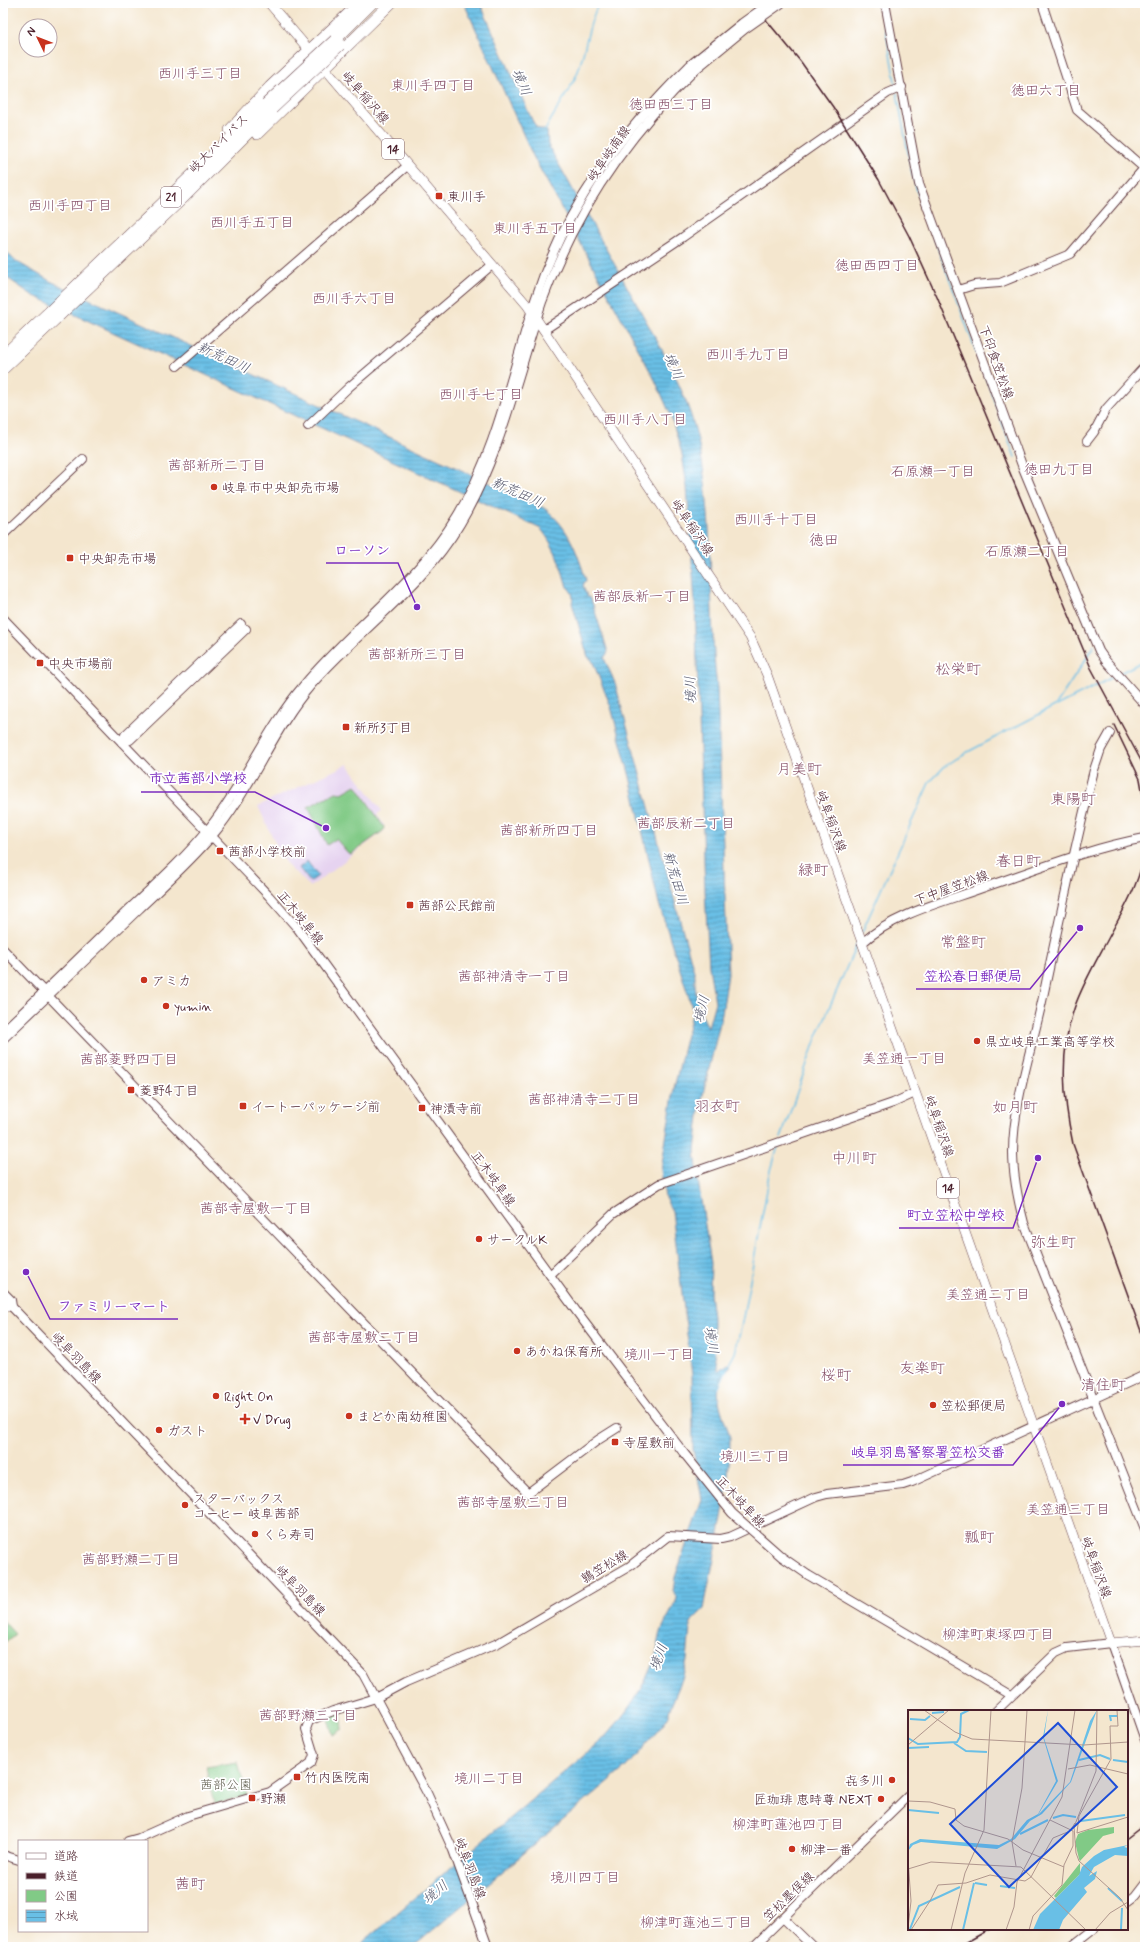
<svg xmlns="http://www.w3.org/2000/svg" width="1148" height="1950" font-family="Mynerve,'Klee One',sans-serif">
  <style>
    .built { fill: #e6d3f0 }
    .green { fill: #81ca86; stroke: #667458 }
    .water { fill: url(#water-rules); stroke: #5a6f88 }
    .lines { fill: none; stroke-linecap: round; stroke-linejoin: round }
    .stream { stroke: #69bfe6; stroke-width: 1.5 }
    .secondary-casing { stroke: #643d43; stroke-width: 10 }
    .primary-casing { stroke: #643d43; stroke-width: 10 }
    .highway-casing { stroke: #643d43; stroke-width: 12 }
    .secondary { stroke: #fff; stroke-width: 8 }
    .primary { stroke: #fff; stroke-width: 9 }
    .highway { stroke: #fff; stroke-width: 11 }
    .rail { stroke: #4a1f2b; stroke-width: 1.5 }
    .secondary-bridge-casing { stroke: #643d43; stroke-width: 10; stroke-linecap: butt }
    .highway-bridge-casing { stroke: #643d43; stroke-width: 12; stroke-linecap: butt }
    .secondary-bridge { stroke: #fff; stroke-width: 8 }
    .highway-bridge { stroke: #fff; stroke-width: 11 }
    .poi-dot { fill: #c8321e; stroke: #fff; stroke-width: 1.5 }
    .labels { text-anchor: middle; stroke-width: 3.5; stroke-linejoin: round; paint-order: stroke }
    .shield { fill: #fff; stroke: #80626b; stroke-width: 1 }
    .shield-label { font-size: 12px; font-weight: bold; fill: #4a1f2b }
    .street-label { font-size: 13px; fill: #4a1f2b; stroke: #fff }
    .poi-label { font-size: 13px; fill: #4a1f2b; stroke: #fff; text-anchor: start }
    .park-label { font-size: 13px; fill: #5d5b4b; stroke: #fff }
    .neighbourhood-label { font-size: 14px; fill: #844d65; stroke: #fff }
    .water-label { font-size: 14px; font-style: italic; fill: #55576c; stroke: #fff }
    .quarter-label { font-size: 15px; fill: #844d65; stroke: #fff }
    .inset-river { fill: none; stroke: #69bfe6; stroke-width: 2 }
    .inset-road { fill: none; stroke: #b0968d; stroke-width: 1 }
    .view { fill: #1d4ed8; fill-opacity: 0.15; stroke: #1d4ed8; stroke-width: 2 }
    .inset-edge { fill: none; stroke: #4a1f2b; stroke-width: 2 }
    .leader { fill: none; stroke: #7b2cbf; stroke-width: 1.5 }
    .callout-dot { fill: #7b2cbf; stroke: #fff; stroke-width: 1.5 }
    .callout-label { font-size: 14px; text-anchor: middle; font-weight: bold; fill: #7b2cbf; stroke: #fff; stroke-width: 3.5; stroke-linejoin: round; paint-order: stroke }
  </style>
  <defs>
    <pattern id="water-rules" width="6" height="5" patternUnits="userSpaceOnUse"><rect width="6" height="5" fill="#69bfe6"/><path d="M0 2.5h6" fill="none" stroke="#589bbb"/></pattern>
  </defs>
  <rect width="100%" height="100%" fill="#fff"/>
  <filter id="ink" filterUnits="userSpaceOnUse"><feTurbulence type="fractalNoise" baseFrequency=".025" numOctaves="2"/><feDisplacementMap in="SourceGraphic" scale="8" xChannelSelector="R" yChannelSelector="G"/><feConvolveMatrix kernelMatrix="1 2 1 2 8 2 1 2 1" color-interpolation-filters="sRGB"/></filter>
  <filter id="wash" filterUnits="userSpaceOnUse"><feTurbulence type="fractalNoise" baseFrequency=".012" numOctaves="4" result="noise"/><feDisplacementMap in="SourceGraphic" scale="16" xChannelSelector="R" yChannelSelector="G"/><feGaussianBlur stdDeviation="0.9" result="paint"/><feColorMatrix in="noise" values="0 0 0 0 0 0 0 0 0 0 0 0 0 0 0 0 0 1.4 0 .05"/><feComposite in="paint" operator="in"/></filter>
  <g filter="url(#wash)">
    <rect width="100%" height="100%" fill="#f4e6ce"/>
    <!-- built -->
    <path class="built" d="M348,764L382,811L377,814L384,825V831L310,887L297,873L292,871L280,853L258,806Z"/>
    <!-- green -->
    <g class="green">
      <path d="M356,785L384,827L383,831L351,854L348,853L336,839L327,845L308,807L336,792L342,793Z"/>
      <path d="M3,1621L15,1634L3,1644Z"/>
      <path d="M341,1711L343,1729L333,1735L327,1716Z"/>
      <path d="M238,1762L247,1795L214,1805L206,1767Z"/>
    </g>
    <!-- water -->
    <g class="water">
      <path d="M464,3H480L532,120L537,128L547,131L548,145C577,197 606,249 635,301C661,348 690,396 700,450C715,529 708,609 717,688L728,974L722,1014L700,1107L695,1151L699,1187L711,1263L710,1294L713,1317V1342L718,1371L727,1364L731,1366C712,1383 718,1401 725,1422C727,1428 730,1434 730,1440C730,1496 714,1553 704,1609L692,1621L690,1627L687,1660L682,1679L669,1711V1715L662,1726L626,1767L413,1947H361L364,1941L601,1741C625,1716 645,1688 656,1654C659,1645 659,1635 663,1627C667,1618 673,1609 677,1599L673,1591L675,1577L702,1500L693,1449L692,1375L672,1211L665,1198L661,1170L674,1088L693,1010L659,904L630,777L611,707L592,660L588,657L572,603C574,596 572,591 567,587C561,566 555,546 541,529L32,295L3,275V248L14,260L50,281L544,508C569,527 577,552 586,580L583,585L587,596L591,599L608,652L604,658L615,683L695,975C694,992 699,1012 708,1027L715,1002L709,967L705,890L695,604L687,487L682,454L671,416L655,380L533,156Z"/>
      <path d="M307,861L318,876L310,882L299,868Z"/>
    </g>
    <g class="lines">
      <!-- stream -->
      <g class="stream">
        <path d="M884,20L896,87"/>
        <path d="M897,93L911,169L918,194L1015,457"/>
        <path d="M545,131C554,112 568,94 577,74C586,51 587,25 599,3"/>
        <path d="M1120,673L1145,660"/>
        <path d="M1057,706L1115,676"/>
        <path d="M862,932L929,783L944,767L962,755L1055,706L1092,650L1093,645"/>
        <path d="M781,1138L815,1041L858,941"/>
        <path d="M728,1366L735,1353L741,1328L770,1174L778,1146"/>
        <path d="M718,1388L727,1369"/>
      </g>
    </g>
  </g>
  <g filter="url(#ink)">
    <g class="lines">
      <!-- secondary casing -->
      <g class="secondary-casing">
        <g id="secondary">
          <path d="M885,3L919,184L1023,468L1099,651L1106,661L1145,705"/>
          <path d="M1042,3L1077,110L1145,169"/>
          <path d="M958,290L974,285L1000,283L1070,254L1145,167"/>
          <path d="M544,330L683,237L888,93L902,87"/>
          <path d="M177,366L407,166"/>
          <path d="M308,426L349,387L492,265"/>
          <path d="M1087,441L1094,432L1106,409L1145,366"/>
          <path d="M3,535L83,459"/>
          <path d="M3,618L269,896L298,929L582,1319L683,1452"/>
          <path d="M1110,733L1101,749L1094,770C1075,846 1059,921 1043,997C1033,1045 1013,1103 1013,1152C1013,1176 1018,1200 1024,1223L1145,1529"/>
          <path d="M122,742L125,735L241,624"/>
          <path d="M122,742L130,740L246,629"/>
          <path d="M862,943C895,913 944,902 985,887C1038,869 1090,848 1145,838"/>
          <path d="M3,949L528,1493L598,1440L617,1428"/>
          <path d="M3,1031C45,991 87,950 129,909C157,883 186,857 210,827C245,783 266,729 303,686C353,626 416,584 457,516C496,453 512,370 535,300C565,207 621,133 690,65"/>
          <path d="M3,1039C48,996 94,952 139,909C164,885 190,862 212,836C252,789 272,730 312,684C360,629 423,587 460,524C501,455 517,376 542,302C574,213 627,136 695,70"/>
          <path d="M550,1275L613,1214L659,1184L893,1103L915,1093"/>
          <path d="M3,1292L11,1300L12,1307L363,1674L427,1793L453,1850L488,1947"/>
          <path d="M3,1305L12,1307"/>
          <path d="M808,1575L1011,1695"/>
          <path d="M996,1711L1056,1653L1067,1648L1111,1643L1145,1740"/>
          <path d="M128,1841L139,1838L188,1816L270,1792L311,1763L314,1755L306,1729L309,1721L333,1711L376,1698L406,1682L498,1643L630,1566L668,1536L721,1539L730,1537L816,1497L827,1494L903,1485L912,1482L1145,1375"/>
          <path d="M3,1855L19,1860"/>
          <path d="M1127,1902L1135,1896L1145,1883"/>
          <path d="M783,1918L813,1947"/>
          <path d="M753,1947L909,1795"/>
          <path d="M1071,1947L1094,1929"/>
        </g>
      </g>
      <!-- primary casing -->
      <g class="primary-casing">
        <path id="primary" d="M269,3L527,305L750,637L767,675L1111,1643L1145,1640"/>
      </g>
      <!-- highway casing -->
      <g class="highway-casing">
        <g id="highway">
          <path d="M335,40L372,3"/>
          <path d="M230,130L270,87L360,3"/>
          <path d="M257,134L391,3"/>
          <path d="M3,356L266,104"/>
          <path d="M3,369L183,198L272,109"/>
        </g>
      </g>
      <!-- secondary -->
      <use href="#secondary" class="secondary"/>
      <!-- primary -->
      <use href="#primary" class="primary"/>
      <!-- highway -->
      <use href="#highway" class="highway"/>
      <!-- rail -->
      <g class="rail">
        <path d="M752,3L801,62L833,107L879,180L909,236L937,297L1091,668L1145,768"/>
        <path d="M1114,725L1140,779L1145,806"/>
        <path d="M1145,847C1142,879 1125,907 1110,935C1098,958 1084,981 1075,1006C1059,1051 1063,1098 1073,1144L1145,1342"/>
        <path d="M1127,1838L1145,1824"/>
        <path d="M958,1947L990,1929"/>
      </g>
      <!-- secondary-bridge casing -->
      <g class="secondary-bridge-casing">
        <g id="secondary-bridge">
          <path d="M690,65L742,23L770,3"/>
          <path d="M695,70L745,29L782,3"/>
          <path d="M683,1452L732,1513L782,1557L808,1575"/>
        </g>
      </g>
      <!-- highway-bridge casing -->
      <g class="highway-bridge-casing">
        <g id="highway-bridge">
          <path d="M266,104L335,40"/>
          <path d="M272,109L340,45"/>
        </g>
      </g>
      <!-- secondary-bridge -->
      <use href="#secondary-bridge" class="secondary-bridge"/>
      <!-- highway-bridge -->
      <use href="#highway-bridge" class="highway-bridge"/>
    </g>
  </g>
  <!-- markers -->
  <g class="poi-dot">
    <rect x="435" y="192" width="8" height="8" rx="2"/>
    <circle cx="214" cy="487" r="4"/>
    <rect x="66" y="554" width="8" height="8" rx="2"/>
    <rect x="36" y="659" width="8" height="8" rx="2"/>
    <rect x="342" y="723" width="8" height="8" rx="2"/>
    <rect x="216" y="847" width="8" height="8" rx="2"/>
    <rect x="406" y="901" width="8" height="8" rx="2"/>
    <circle cx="144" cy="980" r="4"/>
    <circle cx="166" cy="1006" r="4"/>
    <circle cx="977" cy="1041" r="4"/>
    <rect x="127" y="1086" width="8" height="8" rx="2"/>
    <rect x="239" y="1102" width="8" height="8" rx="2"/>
    <rect x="418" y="1104" width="8" height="8" rx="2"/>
    <circle cx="479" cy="1239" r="4"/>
    <circle cx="517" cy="1351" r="4"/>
    <circle cx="216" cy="1396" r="4"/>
    <circle cx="933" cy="1405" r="4"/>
    <circle cx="349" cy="1416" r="4"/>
    <path d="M243 1413h4v4h4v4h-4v4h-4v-4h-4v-4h4z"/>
    <circle cx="159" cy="1430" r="4"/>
    <rect x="611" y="1438" width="8" height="8" rx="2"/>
    <circle cx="185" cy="1505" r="4"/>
    <circle cx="255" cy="1534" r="4"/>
    <rect x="293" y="1773" width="8" height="8" rx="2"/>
    <circle cx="892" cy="1780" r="4"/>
    <rect x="248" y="1794" width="8" height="8" rx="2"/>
    <circle cx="881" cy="1799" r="4"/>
    <circle cx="792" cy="1849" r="4"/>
  </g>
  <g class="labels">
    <!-- shield labels -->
    <g class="shield">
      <rect x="382" y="139" width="22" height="20" rx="3"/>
      <rect x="161" y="187" width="20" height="20" rx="3"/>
      <rect x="937" y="1178" width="22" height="20" rx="3"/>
    </g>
    <g class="shield-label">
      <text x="393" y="153">14</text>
      <text x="171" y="201">21</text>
      <text x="948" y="1192">14</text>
    </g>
    <!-- street labels -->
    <g class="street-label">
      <text transform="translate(366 97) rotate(49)" y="5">岐阜稲沢線</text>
      <text transform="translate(218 143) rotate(-45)" y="5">岐大バイパス</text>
      <text transform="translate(608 153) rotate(-55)" y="5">岐阜岐南線</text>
      <text transform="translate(997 362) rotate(70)" y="5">下印食笠松線</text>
      <text transform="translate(693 527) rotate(56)" y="5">岐阜稲沢線</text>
      <text transform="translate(832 821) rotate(70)" y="5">岐阜稲沢線</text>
      <text transform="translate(951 887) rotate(-20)" y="5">下中屋笠松線</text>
      <text transform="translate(301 917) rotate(51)" y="5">正木岐阜線</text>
      <text transform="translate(940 1126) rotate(71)" y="5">岐阜稲沢線</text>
      <text transform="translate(494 1178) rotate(54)" y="5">正木岐阜線</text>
      <text transform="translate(77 1357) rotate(46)" y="5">岐阜羽島線</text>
      <text transform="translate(741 1501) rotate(47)" y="5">正木岐阜線</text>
      <text transform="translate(604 1566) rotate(-31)" y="5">鶉笠松線</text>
      <text transform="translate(1097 1567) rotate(70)" y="5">岐阜稲沢線</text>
      <text transform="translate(301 1590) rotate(46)" y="5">岐阜羽島線</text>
      <text transform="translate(471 1868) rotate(69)" y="5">岐阜羽島線</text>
      <text transform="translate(788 1896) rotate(-44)" y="5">笠松墨俣線</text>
    </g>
    <!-- poi labels -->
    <g class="poi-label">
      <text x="447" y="201">東川手</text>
      <text x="222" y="492">岐阜市中央卸売市場</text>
      <text x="78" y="563">中央卸売市場</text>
      <text x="48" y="668">中央市場前</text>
      <text x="354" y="732">新所3丁目</text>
      <text x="228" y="856">茜部小学校前</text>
      <text x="418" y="910">茜部公民館前</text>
      <text x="152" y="985">アミカ</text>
      <text x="174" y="1011">yumin</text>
      <text x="985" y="1046">県立岐阜工業高等学校</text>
      <text x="139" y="1095">菱野4丁目</text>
      <text x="251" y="1111">イートーパッケージ前</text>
      <text x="430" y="1113">神漬寺前</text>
      <text x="487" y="1244">サークルK</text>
      <text x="525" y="1356">あかね保育所</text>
      <text x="224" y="1401">Right On</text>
      <text x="941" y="1410">笠松郵便局</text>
      <text x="357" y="1421">まどか南幼稚園</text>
      <text x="253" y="1424">V Drug</text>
      <text x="167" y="1435">ガスト</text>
      <text x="623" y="1447">寺屋敷前</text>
      <text x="193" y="1503">スターバックス<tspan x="193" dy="15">コーヒー 岐阜茜部</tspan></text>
      <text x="263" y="1539">くら寿司</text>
      <text x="305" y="1782">竹内医院南</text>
      <text x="884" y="1785" text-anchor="end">㐂多川</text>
      <text x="260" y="1803">野瀬</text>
      <text x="873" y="1804" text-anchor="end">匠珈琲 恵時尊 NEXT</text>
      <text x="800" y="1854">柳津一番</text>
    </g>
    <!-- park labels -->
    <g class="park-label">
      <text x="226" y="1789">茜部公園</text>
    </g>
    <!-- neighbourhood labels -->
    <g class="neighbourhood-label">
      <text x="200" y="78">西川手三丁目</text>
      <text x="433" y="90">東川手四丁目</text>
      <text x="1046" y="95">徳田六丁目</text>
      <text x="671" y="109">徳田西三丁目</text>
      <text x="70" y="210">西川手四丁目</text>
      <text x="252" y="227">西川手五丁目</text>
      <text x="535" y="233">東川手五丁目</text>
      <text x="877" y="270">徳田西四丁目</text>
      <text x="354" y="303">西川手六丁目</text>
      <text x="748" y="359">西川手九丁目</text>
      <text x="481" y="399">西川手七丁目</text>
      <text x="645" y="424">西川手八丁目</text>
      <text x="217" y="470">茜部新所二丁目</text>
      <text x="1059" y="474">徳田九丁目</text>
      <text x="933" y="476">石原瀬一丁目</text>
      <text x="776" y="524">西川手十丁目</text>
      <text x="1027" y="556">石原瀬二丁目</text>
      <text x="642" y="601">茜部辰新一丁目</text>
      <text x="417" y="659">茜部新所三丁目</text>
      <text x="686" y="828">茜部辰新二丁目</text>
      <text x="549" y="835">茜部新所四丁目</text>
      <text x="514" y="981">茜部神清寺一丁目</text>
      <text x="904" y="1063">美笠通一丁目</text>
      <text x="129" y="1064">茜部菱野四丁目</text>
      <text x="584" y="1104">茜部神清寺二丁目</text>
      <text x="256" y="1213">茜部寺屋敷一丁目</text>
      <text x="988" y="1299">美笠通二丁目</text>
      <text x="364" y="1342">茜部寺屋敷二丁目</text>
      <text x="659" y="1359">境川一丁目</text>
      <text x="755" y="1461">境川三丁目</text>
      <text x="513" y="1507">茜部寺屋敷三丁目</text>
      <text x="1068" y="1514">美笠通三丁目</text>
      <text x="131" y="1564">茜部野瀬二丁目</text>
      <text x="998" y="1639">柳津町東塚四丁目</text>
      <text x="308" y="1720">茜部野瀬三丁目</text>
      <text x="489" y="1783">境川二丁目</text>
      <text x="788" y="1829">柳津町蓮池四丁目</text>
      <text x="585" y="1882">境川四丁目</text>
      <text x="696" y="1927">柳津町蓮池三丁目</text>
    </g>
    <!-- water labels -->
    <g class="water-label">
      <text transform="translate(522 82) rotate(67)" y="5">境川</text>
      <text transform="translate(224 357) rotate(25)" y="5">新荒田川</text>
      <text transform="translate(674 366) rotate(67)" y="5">境川</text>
      <text transform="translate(518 492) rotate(24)" y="5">新荒田川</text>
      <text transform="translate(690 690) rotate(-92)" y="5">境川</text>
      <text transform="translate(676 878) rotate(74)" y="5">新荒田川</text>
      <text transform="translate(701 1009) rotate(-75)" y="5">境川</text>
      <text transform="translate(712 1340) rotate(81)" y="5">境川</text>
      <text transform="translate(658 1657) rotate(-70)" y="5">境川</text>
      <text transform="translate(435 1892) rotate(-40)" y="5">境川</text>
    </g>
    <!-- quarter labels -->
    <g class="quarter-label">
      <text x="824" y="545">徳田</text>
      <text x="958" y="674">松栄町</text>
      <text x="799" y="774">月美町</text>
      <text x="1073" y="804">東陽町</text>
      <text x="1018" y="866">春日町</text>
      <text x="813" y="875">緑町</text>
      <text x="963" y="947">常盤町</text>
      <text x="717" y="1111">羽衣町</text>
      <text x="1015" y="1112">如月町</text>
      <text x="854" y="1163">中川町</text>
      <text x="1053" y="1247">弥生町</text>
      <text x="922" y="1373">友楽町</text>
      <text x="836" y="1380">桜町</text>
      <text x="1103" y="1390">清住町</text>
      <text x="979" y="1542">瓢町</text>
      <text x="190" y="1889">茜町</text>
    </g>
  </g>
  <!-- overview -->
  <g transform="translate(908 1710)">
    <rect width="220" height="220" fill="#f4e6ce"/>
    <path d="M206,117V123L195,126L172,151L171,149L167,132L170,124L180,120ZM172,153V164L148,188L146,186Z" fill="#81ca86"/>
    <path d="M140,0L136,28L150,71L130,105L162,72L182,11L189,0L163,72L134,104L122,111L107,129L89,139L13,132L5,135L0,141L2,134L12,129L91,135L103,129L119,110L130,104L148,71L135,27ZM220,135L216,137L220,138V146L207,145L186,157L181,166L189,161L187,169L176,178L179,182L155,210L151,220H125L132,204L171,165L174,157L186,146L196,140Z" fill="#69bfe6"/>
    <path class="inset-river" d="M24,3L36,2M2,9L17,10L22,6M203,11L202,6H209M0,28L10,34L49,32L52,27L53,4L61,0M46,33L58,41L79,42M0,38L21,37M171,50L192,45L202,49M205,50L220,52M0,100L31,103M145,108L155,105L168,107M173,111L217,105M112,124L140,110M67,173L79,175M92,176L107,178M200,178L214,191M2,219L11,196L52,177M213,219L214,198M55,220L66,173"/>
    <path class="inset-road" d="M16,0L47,22L64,29L176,35L220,32M189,0L188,61L166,117L168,143L171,151L212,188L220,200M117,32L119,0M0,35L41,0M160,59L182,55L220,64M0,91L22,92L47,99L48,110L56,116L100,129L115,140L156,157M169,123L171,106L203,49L202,16H210L209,0M169,123L220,107M0,149L3,191L0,218M133,149L145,128L162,121L167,113M108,156L104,132L114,78L117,32M0,159L23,152L113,157L178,220M3,220L22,191L30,175L58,173L82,165L117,171L123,167L135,145M43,220L57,163L76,120L83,0M98,220L106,197L109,172L154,87L167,0M121,220L125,206L154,175L156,155L165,136V121L142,110M187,220L202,203L220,192"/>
    <path class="view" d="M150,13L209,77L101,177L42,114Z"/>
    <rect width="220" height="220" class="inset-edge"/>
  </g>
  <!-- callouts -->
  <path class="leader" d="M417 607L398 563H326M326 828L255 792H141M1080 928L1030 989H916M1038 1158L1013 1228H899M26 1272L50 1319H178M1062 1404L1013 1465H843"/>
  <g class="callout-dot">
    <circle cx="417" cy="607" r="4"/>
    <circle cx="326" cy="828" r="4"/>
    <circle cx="1080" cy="928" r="4"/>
    <circle cx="1038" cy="1158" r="4"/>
    <circle cx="26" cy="1272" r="4"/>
    <circle cx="1062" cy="1404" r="4"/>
  </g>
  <g class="callout-label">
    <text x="362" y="555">ローソン</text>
    <text x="198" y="783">市立茜部小学校</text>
    <text x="973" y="981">笠松春日郵便局</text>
    <text x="956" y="1220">町立笠松中学校</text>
    <text x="114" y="1311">ファミリーマート</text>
    <text x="928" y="1457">岐阜羽島警察署笠松交番</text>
  </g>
  <!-- margin -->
  <rect width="1148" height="1950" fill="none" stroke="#fff" stroke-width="16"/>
  <!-- legend -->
  <rect x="18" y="1840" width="130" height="92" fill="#ffffff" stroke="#b7a5aa"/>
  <rect x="26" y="1853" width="20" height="6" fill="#ffffff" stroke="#b7a5aa"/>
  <text x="54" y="1860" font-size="12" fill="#4a1f2b">道路</text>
  <rect x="26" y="1873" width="20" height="6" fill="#4a1f2b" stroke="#b7a5aa"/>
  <text x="54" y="1880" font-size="12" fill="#4a1f2b">鉄道</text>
  <rect x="26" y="1890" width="20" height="12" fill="#81ca86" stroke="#b7a5aa"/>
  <text x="54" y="1900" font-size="12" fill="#4a1f2b">公園</text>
  <rect x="26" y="1910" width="20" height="12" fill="url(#water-rules)" stroke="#b7a5aa"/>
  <text x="54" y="1920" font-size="12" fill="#4a1f2b">水域</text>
  <!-- north arrow -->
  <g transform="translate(38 38) rotate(313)"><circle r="19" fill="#ffffff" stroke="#b7a5aa"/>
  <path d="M0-3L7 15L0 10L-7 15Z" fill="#c8321e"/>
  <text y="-6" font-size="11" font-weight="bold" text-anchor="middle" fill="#4a1f2b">N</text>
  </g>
</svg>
